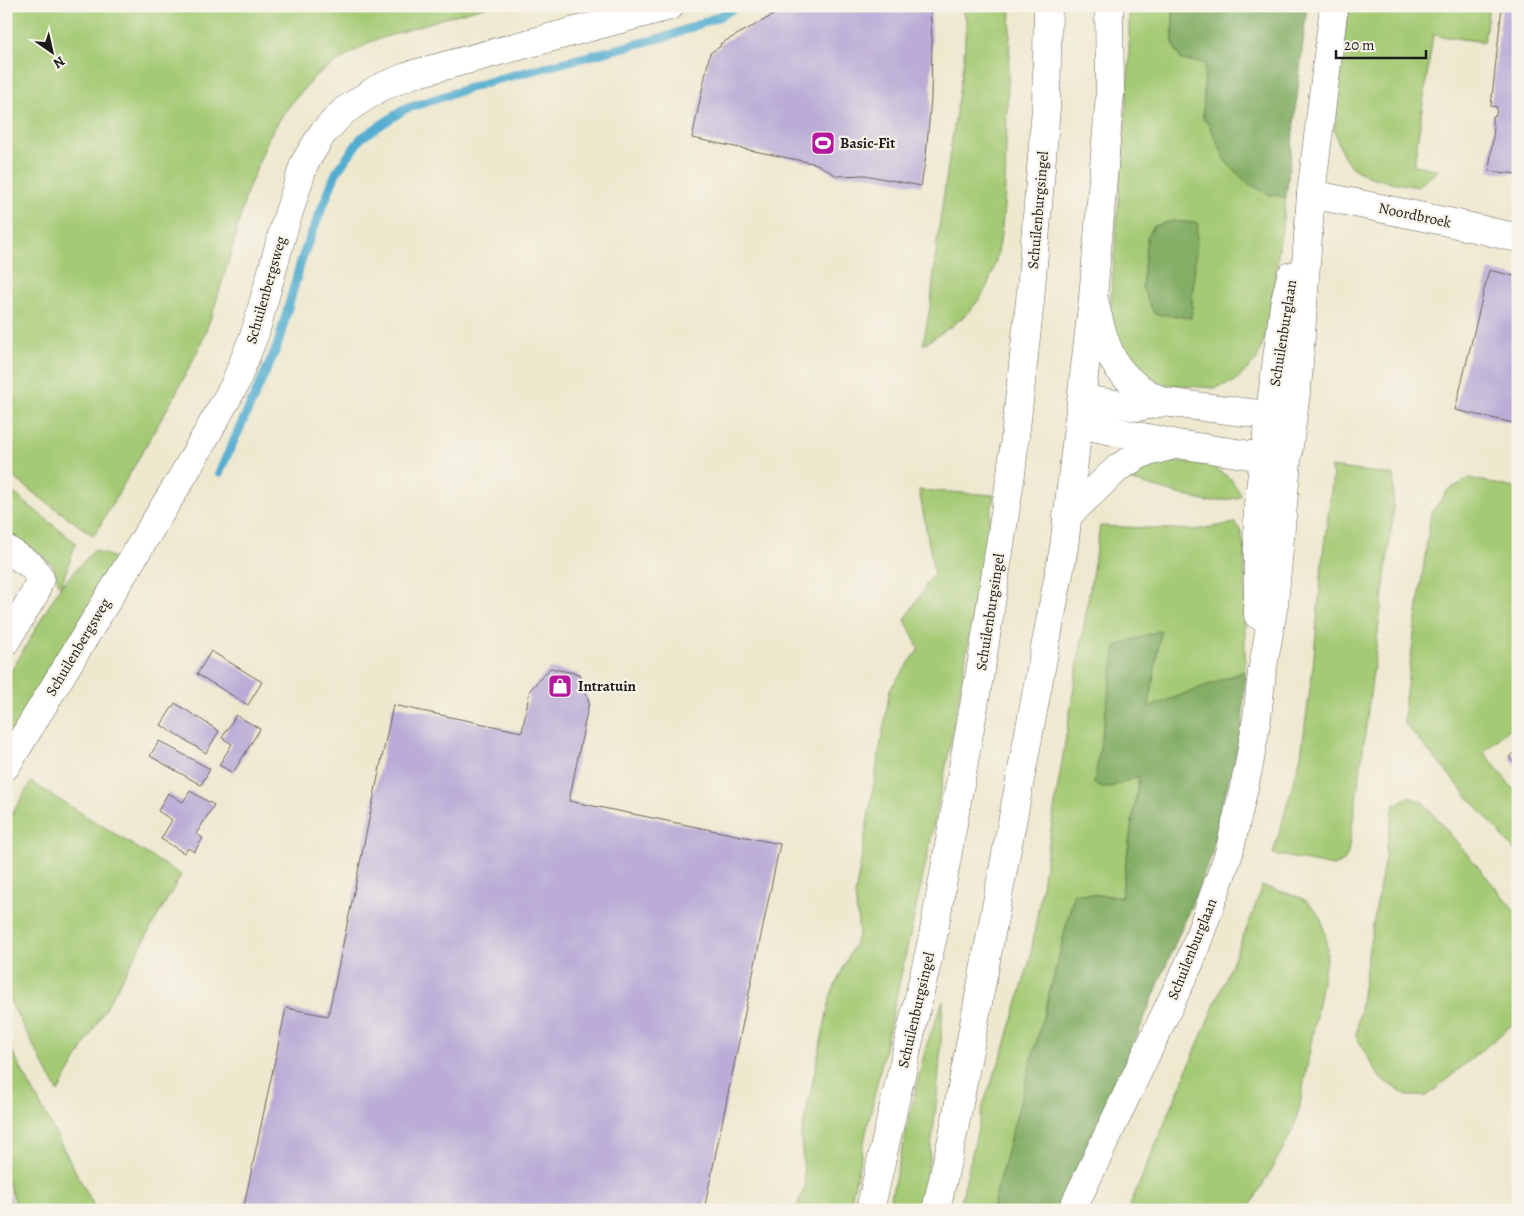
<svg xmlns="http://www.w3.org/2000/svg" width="1524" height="1216" font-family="Alegreya,serif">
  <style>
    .green { fill: #a5ca74; stroke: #607348 }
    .forest { fill: #84ae66; stroke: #506541 }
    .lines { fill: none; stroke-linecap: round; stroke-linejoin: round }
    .stream { stroke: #53add0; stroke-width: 9 }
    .building { fill: #baacd6 }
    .minor-casing { stroke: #66635b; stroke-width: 29 }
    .primary-casing { stroke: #66635b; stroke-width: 29 }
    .minor { stroke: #fff; stroke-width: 28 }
    .primary { stroke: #fff; stroke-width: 28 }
    .labels { text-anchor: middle; stroke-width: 4.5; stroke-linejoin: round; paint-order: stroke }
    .poi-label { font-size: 15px; font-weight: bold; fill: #1c1c1c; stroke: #f7f3e8; text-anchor: start }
    .street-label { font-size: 15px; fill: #1c1c1c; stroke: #f7f3e8 }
  </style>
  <rect width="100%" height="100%" fill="#f7f3e8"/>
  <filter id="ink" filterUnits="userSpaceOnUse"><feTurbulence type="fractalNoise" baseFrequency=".02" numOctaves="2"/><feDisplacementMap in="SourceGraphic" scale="10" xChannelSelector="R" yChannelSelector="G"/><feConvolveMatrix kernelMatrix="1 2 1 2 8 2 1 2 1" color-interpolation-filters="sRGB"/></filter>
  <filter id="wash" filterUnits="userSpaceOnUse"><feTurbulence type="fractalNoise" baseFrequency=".0096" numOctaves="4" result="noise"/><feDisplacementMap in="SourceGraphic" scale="20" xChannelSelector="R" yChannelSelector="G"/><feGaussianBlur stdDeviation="1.12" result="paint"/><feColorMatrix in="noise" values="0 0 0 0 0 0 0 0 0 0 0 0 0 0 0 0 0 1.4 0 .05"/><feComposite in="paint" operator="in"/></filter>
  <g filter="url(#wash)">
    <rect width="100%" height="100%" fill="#eee8cf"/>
    <!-- green -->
    <g class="green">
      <path d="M6,6H488L441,19L370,42L316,75L285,111L269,137L247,192L230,256L213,312L199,348L175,395L94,536L35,494L6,471Z"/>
      <path d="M962,6H1011C1009,51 1008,95 1006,140C1005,186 1006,250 985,290C971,316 946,330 923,345L931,301L938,234L964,58L966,19Z"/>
      <path d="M1129,6H1173V43L1181,60L1205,63L1203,118L1271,195L1286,197L1268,330L1256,361L1234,382L1214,388L1161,384L1133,367L1117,340L1110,309L1129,66Z"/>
      <path d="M1348,6H1489L1484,42L1433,35L1414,165L1439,170L1417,187C1398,183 1360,179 1348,163C1341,154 1338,141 1334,130Z"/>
      <path d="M1157,460L1210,465L1231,479L1241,495L1238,498L1207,502L1126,479L1131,473Z"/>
      <path d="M1330,467L1394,475L1393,515L1360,773L1348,853L1344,861L1333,866L1273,854L1301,756L1313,667L1323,553L1333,476Z"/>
      <path d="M1470,478L1518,489V720L1484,752L1518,795V854L1404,723L1405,699L1431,513L1448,490Z"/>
      <path d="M6,487L76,543L61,586L94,550L119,560L6,746V680L60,587L53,565L7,531L12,525L6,521Z"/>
      <path d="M919,490L994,495L953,731L929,849L849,1210H795L805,1187L801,1137L831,994L859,934L855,895L890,689L919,649L905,620L934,572Z"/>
      <path d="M1236,523L1241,532L1245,550V671L1149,708L1094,784L1108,788L1139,775L1121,897L1074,893C1050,1000 1018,1104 992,1210H959L984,1102L1004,1049L1030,959L1100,526L1194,530Z"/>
      <path d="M31,782L181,875L58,1092L6,994V824Z"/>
      <path d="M1408,797L1422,801L1518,914V939L1514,957L1518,962V1020L1427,1096H1407L1380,1078L1356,1036L1368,954L1394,805Z"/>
      <path d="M1262,886C1275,890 1291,893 1303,899C1322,910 1327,934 1327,954L1300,1105L1294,1128L1287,1142L1248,1210H1128L1251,918Z"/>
      <path d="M943,1001C940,1071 935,1141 920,1210H888L926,1046Z"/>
      <path d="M6,1040L96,1210H18L6,1177Z"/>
    </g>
    <!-- forest -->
    <g class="forest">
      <path d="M1173,6H1307L1286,197L1271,195L1247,183L1227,163L1209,125L1203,118L1205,63L1181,60L1173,43Z"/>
      <path d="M1172,221L1198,223L1191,318L1154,314L1142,287L1147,237L1154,226Z"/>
      <path d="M1161,630L1149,707L1245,671L1242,733L1223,801L1211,857L1102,1120L1063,1204L1058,1210H992C1018,1104 1050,1000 1074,893L1121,897L1139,776L1108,788L1094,784L1116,646Z"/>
    </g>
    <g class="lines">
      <!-- stream -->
      <path class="stream" d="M219,473L277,347L302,258L336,173L361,138L405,109L491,81L672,35L720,16L737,6"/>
    </g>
    <g id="blocks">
      <!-- building -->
      <g class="building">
        <path d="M790,6H930L932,39L931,98L926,156L921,186L865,175L837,176L817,164L692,138L710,53L721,46L720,44Z"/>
        <path d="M1502,6H1518V174L1489,171L1494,127L1492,124V117L1496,115L1497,107L1491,106Z"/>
        <path d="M1489,270L1518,277V424L1455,410Z"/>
        <path d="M211,651L262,682L248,705L197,674Z"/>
        <path d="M550,668L579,674L589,702L569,801L780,844L704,1210H243L286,1008L328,1016L393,705L522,732L530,690Z"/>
        <path d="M175,703L219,731L206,753L161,725Z"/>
        <path d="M236,715L260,729L233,773L219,765L232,744L222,738Z"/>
        <path d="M159,741L210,769L201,785L150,756Z"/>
        <path d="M1518,750V768L1509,757Z"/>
        <path d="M190,791L214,805L196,834L203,838L194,852L188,848L184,853L161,839L172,820L158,811L168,793L183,802Z"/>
        <path d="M6,1186L15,1210H6Z"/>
      </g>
    </g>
  </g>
  <g filter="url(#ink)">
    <use href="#blocks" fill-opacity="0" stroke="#66635b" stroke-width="1"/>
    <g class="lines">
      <!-- minor casing -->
      <g class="minor-casing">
        <g id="minor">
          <path d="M1311,194L1448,222L1518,238"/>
          <path d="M1094,300C1107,353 1112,378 1164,402"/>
          <path d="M1082,399L1138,407L1164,402L1290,418"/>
          <path d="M1078,424L1177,444L1283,460"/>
          <path d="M1067,516L1119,467L1141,454L1174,445"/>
          <path d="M6,549L32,566L40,578L35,593L6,641"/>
          <path d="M1258,615V504L1284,305L1291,276"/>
          <path d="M6,766L184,474L234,386L255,333L283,231L304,164L322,134L344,111L377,89L410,75L670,6"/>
          <path d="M1072,1210L1190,962L1229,853L1249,765L1257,718L1262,672L1274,604L1287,461L1298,377L1311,194L1334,6"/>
        </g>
      </g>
      <!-- primary casing -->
      <g class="primary-casing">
        <g id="primary">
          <path d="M870,1210L933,936L983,655L1011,474L1030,301L1046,108L1048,6"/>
          <path d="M936,1210L953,1135L1064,547L1093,298L1110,94L1109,6"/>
        </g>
      </g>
      <!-- minor -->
      <use href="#minor" class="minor"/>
      <!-- primary -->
      <use href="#primary" class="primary"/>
    </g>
  </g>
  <!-- icons -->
  <defs>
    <g id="stadium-square" transform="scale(1.25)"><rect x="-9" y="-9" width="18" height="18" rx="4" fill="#b5179e" stroke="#f7f3e8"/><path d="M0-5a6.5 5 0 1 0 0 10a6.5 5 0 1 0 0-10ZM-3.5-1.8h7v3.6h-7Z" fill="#fff"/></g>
    <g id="shop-square" transform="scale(1.25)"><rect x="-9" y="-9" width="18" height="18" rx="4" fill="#b5179e" stroke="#f7f3e8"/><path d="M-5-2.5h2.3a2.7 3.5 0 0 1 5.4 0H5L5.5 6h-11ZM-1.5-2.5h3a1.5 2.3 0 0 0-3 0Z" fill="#fff"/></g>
  </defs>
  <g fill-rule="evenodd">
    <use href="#stadium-square" x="823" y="143"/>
    <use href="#shop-square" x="560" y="686"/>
  </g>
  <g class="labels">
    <!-- poi labels -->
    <g class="poi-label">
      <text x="840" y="148">Basic-Fit</text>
      <text x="578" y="691">Intratuin</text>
    </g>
    <!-- street labels -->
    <g class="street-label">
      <text transform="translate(1038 210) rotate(-85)" y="5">Schuilenburgsingel</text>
      <text transform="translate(1415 215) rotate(12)" y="5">Noordbroek</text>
      <text transform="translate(266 290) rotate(-74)" y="5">Schuilenbergsweg</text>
      <text transform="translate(1283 333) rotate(-81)" y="5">Schuilenburglaan</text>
      <text transform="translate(990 612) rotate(-81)" y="5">Schuilenburgsingel</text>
      <text transform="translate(78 647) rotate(-59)" y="5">Schuilenbergsweg</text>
      <text transform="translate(1192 949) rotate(-68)" y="5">Schuilenburglaan</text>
      <text transform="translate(916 1010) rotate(-77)" y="5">Schuilenburgsingel</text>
    </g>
  </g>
  <!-- margin -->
  <rect width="1524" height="1216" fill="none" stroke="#f7f3e8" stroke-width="25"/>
  <!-- north arrow -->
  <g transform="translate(52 52) rotate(146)" stroke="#f7f3e8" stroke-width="4" paint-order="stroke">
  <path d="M0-4L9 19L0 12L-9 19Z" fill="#1c1c1c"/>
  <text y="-8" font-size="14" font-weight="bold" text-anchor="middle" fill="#1c1c1c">N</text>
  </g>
  <!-- scale -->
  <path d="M1336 50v8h90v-8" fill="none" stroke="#1c1c1c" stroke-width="2.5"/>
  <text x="1344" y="50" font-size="15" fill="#1c1c1c" stroke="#f7f3e8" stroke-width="4" paint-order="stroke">20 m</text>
</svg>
